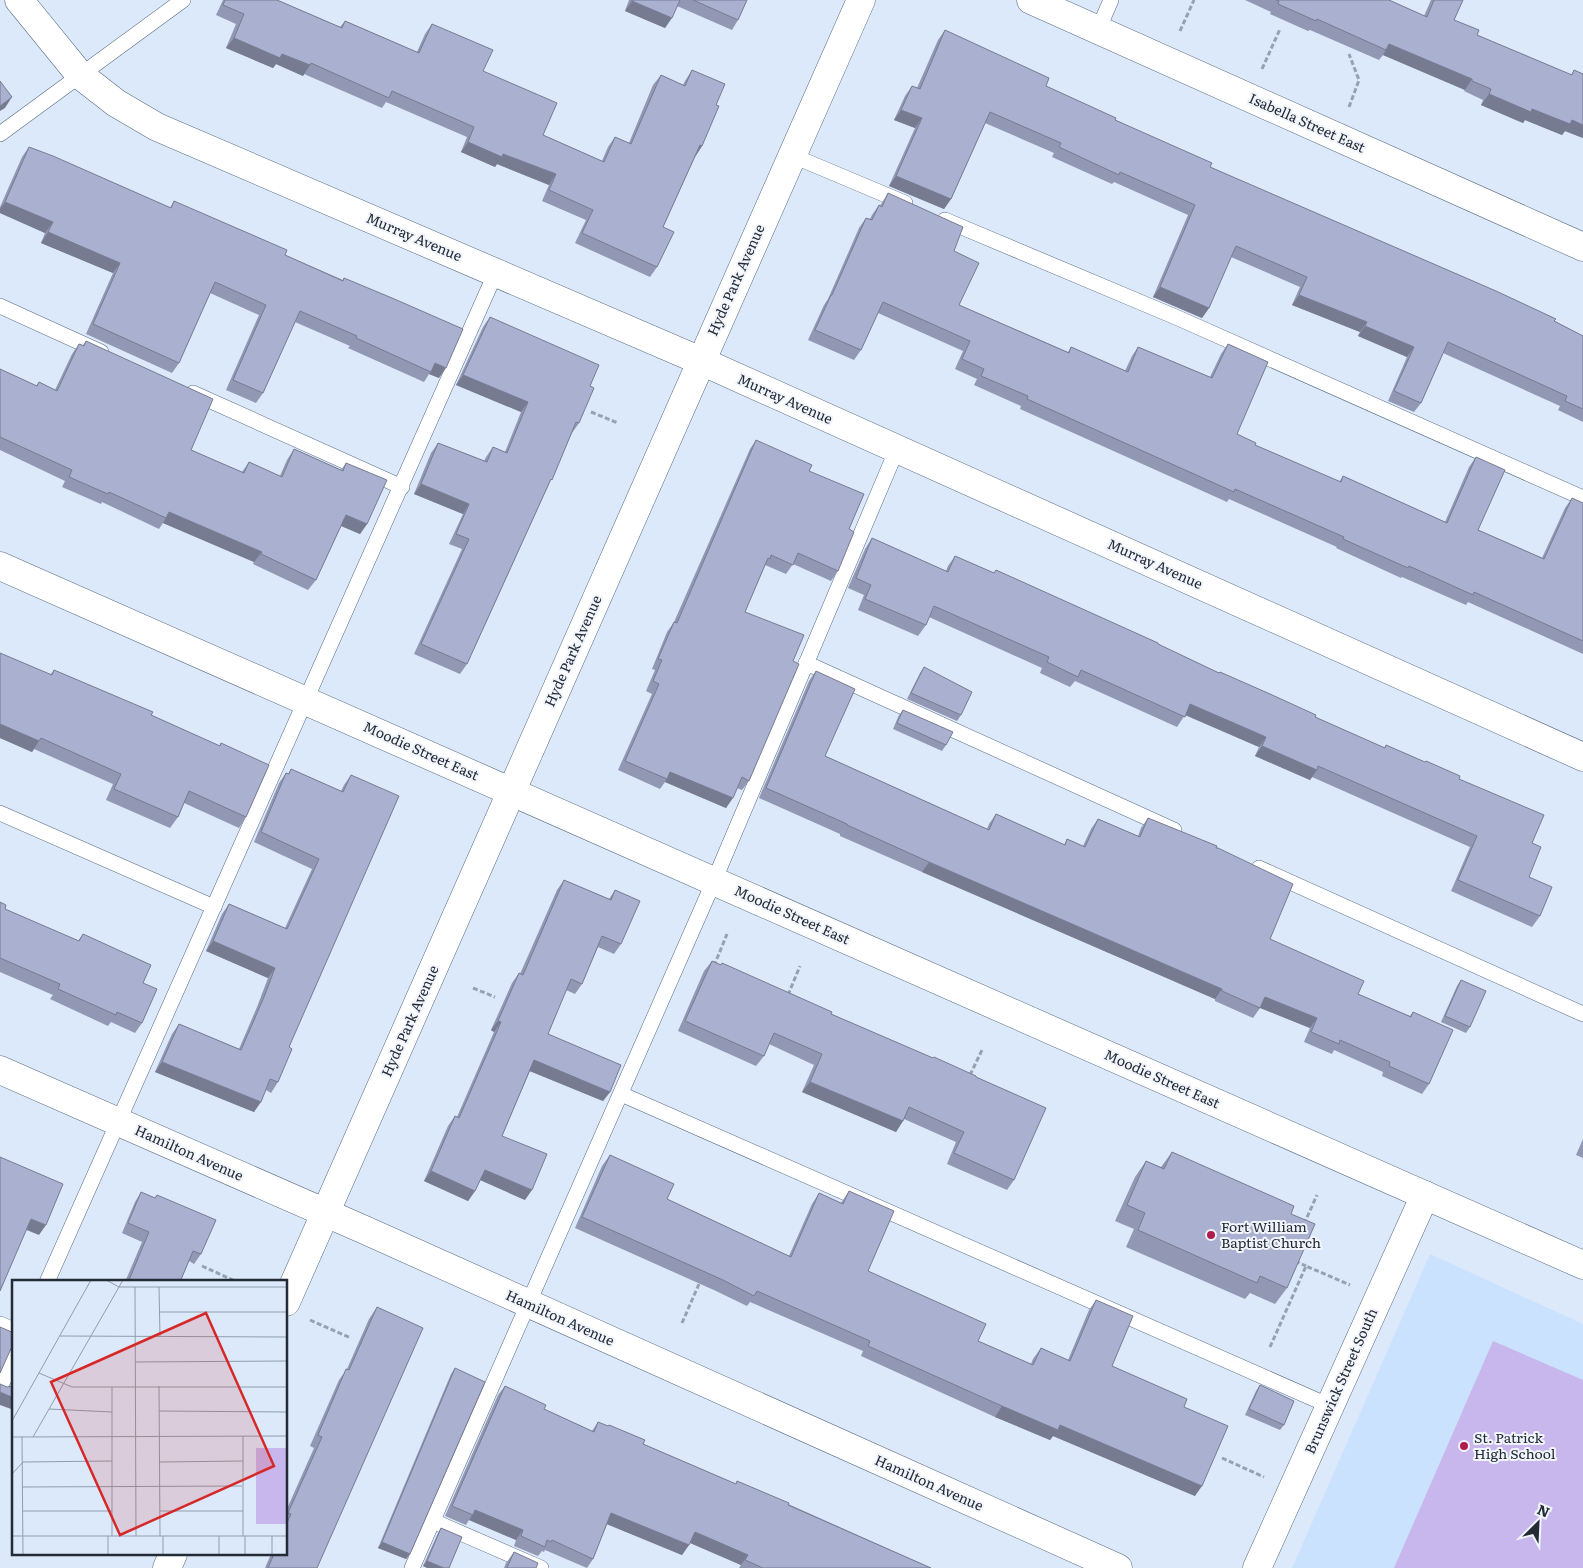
<svg xmlns="http://www.w3.org/2000/svg" width="1583" height="1568" font-family="Literata,serif">
  <style>
    .built { fill: #cbe2fe }
    .green { fill: #c8b7ec }
    .lines { fill: none; stroke-linecap: round; stroke-linejoin: round }
    .service-casing { stroke: #576b84; stroke-width: 16 }
    .minor-casing { stroke: #576b84; stroke-width: 29 }
    .path { stroke: #95a2b0; stroke-width: 3; stroke-dasharray: 5 2.5; stroke-linecap: butt }
    .service { stroke: #fff; stroke-width: 15 }
    .minor { stroke: #fff; stroke-width: 28 }
    .wall { fill: #9297b3 }
    .shaded-wall { fill: #777b92 }
    .building { fill: #aab0d0; stroke: #777b92 }
    .poi-dot { fill: #af1d4c; stroke: #f1f5fb; stroke-width: 2 }
    .labels { text-anchor: middle; stroke-width: 4; stroke-linejoin: round; paint-order: stroke }
    .street-label { font-size: 14px; fill: #222b36; stroke: #f1f5fb }
    .poi-label { font-size: 14px; fill: #222b36; stroke: #f1f5fb; text-anchor: start }
    .inset-road { fill: none; stroke: #919dac; stroke-width: 1 }
    .view { fill: #d62828; fill-opacity: 0.15; stroke: #d62828; stroke-width: 2.5 }
    .inset-edge { fill: none; stroke: #222b36; stroke-width: 2.5 }
  </style>
  <rect width="100%" height="100%" fill="#dbe9fa"/>
  <!-- built -->
  <path class="built" d="M1430,1254L1583,1324V1568H1292Z"/>
  <!-- green -->
  <path class="green" d="M1493,1341L1583,1380V1568H1394Z"/>
  <g class="lines">
    <!-- service casing -->
    <g class="service-casing">
      <g id="service">
        <path d="M1098,30L1111,0"/>
        <path d="M0,134L183,0"/>
        <path d="M791,155L905,203"/>
        <path d="M945,220L1178,318L1583,498"/>
        <path d="M0,306L101,352"/>
        <path d="M193,393L402,487"/>
        <path d="M806,663L1174,830"/>
        <path d="M0,813L214,907"/>
        <path d="M1259,868L1583,1014"/>
        <path d="M621,1094L1330,1406"/>
        <path d="M47,1282L496,272"/>
        <path d="M0,1324L14,1330"/>
        <path d="M0,1388L14,1357"/>
        <path d="M433,1521L541,1568"/>
        <path d="M412,1568L714,881L897,449"/>
      </g>
    </g>
    <!-- minor casing -->
    <g class="minor-casing">
      <g id="minor">
        <path d="M19,0L80,75L116,103L157,127L701,361L1583,757"/>
        <path d="M1031,0L1583,247"/>
        <path d="M0,566L1583,1265"/>
        <path d="M0,1070L367,1231L1118,1568"/>
        <path d="M286,1302L861,0"/>
        <path d="M167,1568L173,1554"/>
        <path d="M1257,1568L1425,1195"/>
      </g>
    </g>
    <!-- path -->
    <g class="path">
      <path d="M1180,31L1194,0"/>
      <path d="M1262,69L1280,29"/>
      <path d="M1349,107L1359,80L1349,54"/>
      <path d="M591,412L618,423"/>
      <path d="M714,966L727,934"/>
      <path d="M473,988L495,997"/>
      <path d="M788,995L800,966"/>
      <path d="M970,1075L983,1048"/>
      <path d="M1304,1224L1317,1195"/>
      <path d="M1295,1261L1306,1266"/>
      <path d="M202,1266L237,1282"/>
      <path d="M310,1320L351,1338"/>
      <path d="M682,1323L699,1284"/>
      <path d="M1270,1347L1306,1266L1350,1285"/>
      <path d="M1222,1458L1264,1477"/>
    </g>
    <!-- service -->
    <use href="#service" class="service"/>
    <!-- minor -->
    <use href="#minor" class="minor"/>
  </g>
  <!-- wall -->
  <g class="wall">
    <path d="M223,0H277L340,27L345,21L417,52L425,34L432,24L483,71L543,135L602,161L608,147L615,137L629,143L653,85L661,75L683,85L685,81L692,70L716,105L702,146L695,157L663,227L657,267L650,277L575,243L586,220L542,201L549,185L497,164L495,167L461,152L467,137L386,102L382,108L304,74L303,76L276,64L273,68L226,48L236,24L216,15Z"/>
    <path d="M629,0H747L738,20L732,30L677,6L665,28L625,11Z"/>
    <path d="M1245,0H1389L1424,16L1431,0H1463L1454,20L1477,35L1571,75L1574,70L1583,74V138L1565,131L1562,135L1525,120L1523,123L1481,105L1483,100L1464,91L1465,90L1383,55L1379,60L1310,30L1308,31L1270,14L1271,12Z"/>
    <path d="M945,30L1046,86L1210,167L1554,321L1583,336V422L1558,410L1560,406L1443,353L1421,403L1414,412L1388,401L1407,357L1358,336L1360,332L1292,305L1300,287L1231,257L1209,308L1202,318L1153,297L1188,215L1114,182L1112,184L1052,157L1054,153L985,123L951,199L944,209L889,186L915,128L894,120L905,96L912,86L917,88L938,40Z"/>
    <path d="M29,147L170,208L174,201L285,255L343,280L344,278L439,378L429,374L424,382L348,348L350,346L295,322L263,393L256,403L226,390L259,315L210,293L179,363L172,373L86,334L113,273L41,243L45,233L0,213V207L22,157Z"/>
    <path d="M888,193L954,251L959,305L1068,352L1071,347L1125,371L1132,356L1138,347L1210,377L1221,354L1228,344L1237,434L1255,445L1339,482L1343,476L1445,522L1469,467L1476,457L1478,530L1542,558L1565,508L1572,498L1583,503V654L1468,602L1466,605L1402,577L1401,578L1336,548L1337,547L1229,499L1227,502L1020,409L1021,406L974,385L977,379L955,369L963,351L878,313L861,350L854,360L808,340L824,305L828,299L859,228L866,218L870,219L872,215L879,205L880,206Z"/>
    <path d="M490,317L590,386L579,423L572,433L467,664L460,674L414,654L462,549L449,544L463,514L414,494L431,453L438,443L484,461L486,457L493,447L505,452L521,412L456,385L483,327Z"/>
    <path d="M86,341L191,450L242,472L249,462L280,476L287,460L294,449L341,470L346,463L367,524L360,534L341,526L316,580L308,590L253,564L254,562L163,523L159,529L102,502L101,504L62,487L65,481L0,450V369L36,386L39,382L55,390L72,354L79,344L83,345Z"/>
    <path d="M756,440L809,471L849,529L838,571L831,581L793,564L786,574L765,565L745,612L793,661L749,781L742,790L737,788L726,808L665,782L660,789L618,770L652,694L646,691L655,670L652,669L667,632L674,622L750,449Z"/>
    <path d="M872,538L946,571L948,566L955,556L994,573L996,570L1315,717L1384,748L1386,745L1459,779L1532,843L1529,877L1540,916L1532,927L1451,891L1470,847L1312,777L1310,780L1255,756L1259,747L1185,715L1177,727L1075,681L1070,687L1040,673L1042,668L929,617L926,625L918,636L858,610L864,595L848,588L865,549Z"/>
    <path d="M0,653L50,675L54,670L151,715L219,746L221,743L246,817L239,828L184,803L178,817L170,828L106,800L113,784L34,749L32,752L0,738Z"/>
    <path d="M924,667L961,715L957,721L907,699L920,673Z"/>
    <path d="M816,671L825,756L987,829L989,824L996,814L1064,845L1067,839L1083,846L1091,829L1098,819L1138,836L1141,828L1148,818L1216,848L1270,939L1358,994L1410,1016L1413,1012L1429,1084L1422,1094L1382,1076L1383,1072L1334,1050L1332,1054L1304,1042L1310,1028L1260,1008L1253,1018L1215,1001V999L922,872L840,836V834L759,798L809,681Z"/>
    <path d="M903,710L946,745L942,751L893,729L899,715Z"/>
    <path d="M291,769L341,791L344,785L351,775L289,1047L278,1082L271,1093L266,1090L254,1112L155,1072L172,1034L179,1024L239,1049L257,1007L268,978L206,951L222,914L229,904L285,928L312,869L254,842L279,783L286,773L288,774Z"/>
    <path d="M564,880L609,899L615,890L621,944L614,954L598,947L582,984L575,994L566,990L548,1034L610,1092L603,1101L530,1071L502,1136L525,1200L480,1180L475,1191L468,1201L424,1181L448,1126L455,1116L457,1117L494,1032L491,1030L512,983L519,973L520,974L557,890Z"/>
    <path d="M0,902L5,909L78,941L83,934L143,983L142,1023L135,1033L111,1022L108,1026L50,999L53,995L0,972Z"/>
    <path d="M712,961L831,1014L976,1077L1014,1180L1007,1190L947,1164L956,1142L904,1119L896,1132L802,1092L814,1065L769,1044L764,1056L756,1066L678,1031L704,971Z"/>
    <path d="M1461,980L1470,1027L1466,1033L1441,1022L1457,986Z"/>
    <path d="M1583,1139V1158L1576,1155Z"/>
    <path d="M1172,1152L1291,1214L1287,1288L1275,1304L1250,1293L1245,1299L1126,1247L1134,1229L1115,1221L1135,1177L1146,1161L1161,1167Z"/>
    <path d="M610,1155L667,1199L789,1256L812,1204L819,1193L841,1203L849,1191L868,1271L978,1341L1031,1364L1033,1359L1041,1348L1068,1360L1089,1310L1096,1300L1112,1366L1184,1407L1195,1496L1053,1436L1050,1440L995,1417L861,1356L863,1351L750,1302L747,1306L716,1291L575,1228L602,1166Z"/>
    <path d="M141,1192L155,1198L157,1195L201,1254L194,1264L189,1261L180,1282H125L142,1242L122,1233L135,1202Z"/>
    <path d="M377,1307L317,1568H265L271,1554H286V1511L314,1448L310,1446L339,1380L347,1369L369,1319Z"/>
    <path d="M455,1368L410,1554L406,1559L378,1548L451,1374Z"/>
    <path d="M1260,1385L1284,1425L1280,1430L1245,1415L1256,1391Z"/>
    <path d="M505,1386L544,1409L592,1431L598,1422L643,1444L736,1484L737,1481L931,1568H739L741,1565L690,1543L682,1555L607,1524L593,1559L587,1568L545,1550L544,1552L542,1551L538,1556L514,1546L516,1540L469,1520L466,1525L445,1516L498,1395Z"/>
    <path d="M441,1528L449,1568L423,1566L438,1533Z"/>
    <path d="M514,1552L536,1568H504L506,1563Z"/>
  </g>
  <!-- shaded-wall -->
  <g class="shaded-wall">
    <path d="M632,1L672,18L665,28L625,11Z"/>
    <path d="M234,38L282,54L310,65L303,76L276,64L273,68L226,48Z"/>
    <path d="M1389,44L1472,79L1465,90L1383,55Z"/>
    <path d="M1489,94L1532,109L1572,120L1583,125V138L1565,131L1562,135L1525,120L1523,123L1481,105Z"/>
    <path d="M12,97L5,108L0,111V106Z"/>
    <path d="M901,110L922,118L915,128L894,120Z"/>
    <path d="M468,142L503,154L556,174L549,185L497,164L495,167L461,152Z"/>
    <path d="M700,145L702,146L695,157Z"/>
    <path d="M896,176L951,199L944,209L889,186Z"/>
    <path d="M5,202L53,222L45,233L0,213V209Z"/>
    <path d="M48,232L120,263L113,273L41,243Z"/>
    <path d="M1160,287L1209,308L1202,318L1153,297Z"/>
    <path d="M1299,295L1367,322L1360,332L1292,305Z"/>
    <path d="M1365,326L1414,347L1407,357L1358,336Z"/>
    <path d="M435,363L446,368L439,378L429,374Z"/>
    <path d="M463,375L528,402L521,412L456,385Z"/>
    <path d="M421,484L469,504L463,514L414,494Z"/>
    <path d="M169,512L262,552L254,562L163,523Z"/>
    <path d="M346,515L367,524L360,534L339,525Z"/>
    <path d="M1190,704L1266,737L1259,747L1183,714Z"/>
    <path d="M0,724L39,741L32,752L0,738Z"/>
    <path d="M1262,746L1317,770L1310,780L1255,756Z"/>
    <path d="M670,772L733,798L726,808L665,782Z"/>
    <path d="M929,862L1222,989L1215,999L922,872Z"/>
    <path d="M213,941L275,968L268,978L206,951Z"/>
    <path d="M1265,997L1317,1018L1310,1028L1258,1007Z"/>
    <path d="M498,1021L501,1022L494,1032L491,1030Z"/>
    <path d="M534,1060L610,1092L603,1101L527,1070Z"/>
    <path d="M162,1062L261,1102L254,1112L155,1072Z"/>
    <path d="M810,1082L903,1121L896,1132L802,1092Z"/>
    <path d="M485,1170L532,1190L525,1200L478,1179Z"/>
    <path d="M431,1171L475,1191L468,1201L424,1181Z"/>
    <path d="M31,1219L46,1225L39,1235L24,1229Z"/>
    <path d="M14,1342V1349H9Z"/>
    <path d="M0,1392L14,1398V1410L0,1405Z"/>
    <path d="M1002,1406L1060,1425L1202,1486L1195,1496L1053,1436L1050,1440L995,1417Z"/>
    <path d="M475,1510L523,1530L516,1540L469,1520Z"/>
    <path d="M611,1513L689,1545L682,1555L604,1523Z"/>
    <path d="M695,1532L748,1555L741,1565L688,1542Z"/>
    <path d="M382,1542L410,1554L406,1559L378,1548Z"/>
    <path d="M427,1561L444,1568H427L423,1566Z"/>
  </g>
  <!-- building -->
  <g class="building">
    <path d="M225,0H277L342,28L345,21L419,53L432,24L493,50L483,71L557,103L543,135L604,162L615,137L631,144L661,75L685,86L692,70L725,84L716,105L719,106L702,146L700,145L663,227L674,232L657,267L582,233L593,210L549,190L556,174L503,154L502,157L468,142L474,127L392,91L389,98L311,63L310,65L282,54L280,58L234,38L244,14L223,5Z"/>
    <path d="M632,0H680L672,18L632,1Z"/>
    <path d="M693,0H747L738,20Z"/>
    <path d="M1276,0H1389L1427,17L1434,0H1463L1454,20L1479,30L1477,35L1572,75L1574,70L1583,74V125L1572,120L1570,124L1532,109L1531,112L1489,94L1491,89L1472,81V79L1389,44L1386,50L1317,19L1316,21L1278,4L1279,1Z"/>
    <path d="M945,30L1049,78L1046,86L1116,118L1115,120L1212,163L1210,167L1496,291L1556,319L1554,321L1583,336V409L1565,401L1567,396L1448,342L1421,403L1394,391L1414,347L1365,326L1367,322L1299,295L1307,277L1236,246L1209,308L1160,287L1195,205L1120,172L1119,175L1059,147L1061,143L990,112L951,199L896,176L922,118L901,110L912,86L920,89Z"/>
    <path d="M0,81L12,97L0,106Z"/>
    <path d="M29,147L53,156L171,208L174,201L287,250L285,255L343,281L344,278L392,298L463,329L446,368L435,363L431,372L356,338L357,336L300,311L263,393L233,380L266,305L215,282L179,363L93,324L120,263L48,232L53,222L5,202Z"/>
    <path d="M888,193L963,227L954,251L979,263L959,305L1069,353L1071,347L1128,372L1138,347L1212,378L1228,344L1268,362L1237,434L1256,443L1255,445L1341,482L1343,476L1447,523L1476,457L1505,470L1478,530L1544,559L1572,498L1583,503V641L1474,592L1473,595L1409,566L1408,568L1343,539L1344,537L1235,489L1234,492L1027,399L1028,396L981,376L984,369L962,359L970,341L883,302L861,350L815,330L831,295H832L866,218L872,220L879,205L882,207Z"/>
    <path d="M490,317L599,365L590,386L594,388L579,423L576,422L552,480L551,479L467,664L421,644L469,539L456,534L469,504L421,484L438,443L487,462L493,447L507,453L528,402L463,375Z"/>
    <path d="M86,341L213,399L191,450L244,473L249,462L282,477L294,449L343,471L346,463L387,480L367,524L346,515L316,580L261,554L262,552L169,512L166,518L109,492L108,494L69,477L72,470L0,437V369L37,386L39,382L57,391L79,344L84,346Z"/>
    <path d="M756,440L812,465L809,471L864,494L849,529L854,532L838,571L798,553L793,565L771,555L770,559L768,558L745,612L804,635L793,661L799,664L749,781L742,777L733,798L670,772L667,779L625,761L659,684L653,681L662,660L658,659L674,622L677,623Z"/>
    <path d="M872,538L948,572L955,556L994,573L996,570L1158,643V644L1219,673L1220,672L1270,694L1316,715L1315,717L1385,748L1386,745L1425,762L1426,761L1460,776L1459,779L1544,815L1532,843L1541,847L1529,877L1552,887L1540,916L1458,880L1477,836L1318,766L1317,770L1262,746L1266,737L1190,704L1185,717L1081,670L1078,677L1047,662L1049,657L934,606L926,625L865,599L871,585L856,578Z"/>
    <path d="M0,653L52,675L54,670L153,712L151,715L220,746L221,743L269,765L246,817L189,791L178,817L114,789L121,774L41,738L39,741L0,724Z"/>
    <path d="M924,667L972,692L961,715L911,693Z"/>
    <path d="M816,671L855,689L825,756L989,830L996,814L1065,845L1067,839L1085,847L1098,819L1140,837L1148,818L1217,846L1216,848H1218L1293,884L1270,939L1364,981L1358,994L1411,1017L1413,1012L1453,1030L1429,1084L1389,1066L1390,1062L1340,1040L1339,1044L1311,1032L1317,1018L1265,997L1260,1008L1222,991V989L929,862L847,825V824L766,788Z"/>
    <path d="M903,710L953,732L946,745L897,723Z"/>
    <path d="M291,769L343,792L351,775L399,796L289,1047L292,1049L278,1082L270,1079L261,1102L162,1062L179,1024L241,1050L264,997L275,968L213,941L229,904L287,929L319,859L261,832L286,773L289,774Z"/>
    <path d="M564,880L611,900L615,890L640,901L621,944L602,936L582,984L571,979L548,1034L621,1065L610,1092L534,1060L502,1136L547,1154L532,1190L485,1170L475,1191L431,1171L455,1116L459,1118L501,1022L498,1021L519,973L523,975Z"/>
    <path d="M0,902L6,905L5,909L79,941L83,934L151,965L143,983L157,989L142,1023L117,1012L116,1015L58,989L60,984L0,958Z"/>
    <path d="M712,961L721,965L722,963L832,1012L831,1014L933,1058L934,1057L976,1076V1077L1046,1108L1014,1180L954,1153L964,1132L909,1107L903,1121L810,1082L822,1054L774,1033L764,1056L685,1021Z"/>
    <path d="M1461,980L1486,991L1470,1027L1445,1016Z"/>
    <path d="M1172,1152L1294,1206L1291,1214L1315,1224L1287,1288L1260,1276L1257,1283L1138,1230L1145,1213L1127,1205L1146,1161L1164,1169Z"/>
    <path d="M610,1155L674,1184L667,1199L791,1257L819,1193L843,1204L849,1191L894,1211L868,1271L986,1324L978,1341L1033,1365L1041,1348L1070,1361L1096,1300L1133,1316L1112,1366L1187,1399L1184,1407L1228,1426L1202,1486L1060,1425L1058,1430L1002,1406L868,1346L870,1341L757,1291L754,1296L723,1280L582,1217Z"/>
    <path d="M0,1157L63,1184L46,1225L31,1219L0,1291Z"/>
    <path d="M141,1192L155,1198L157,1195L216,1220L201,1254L193,1251L180,1282H126L127,1279L129,1280L149,1232L128,1223Z"/>
    <path d="M377,1307L423,1328L317,1568H268L274,1554H286V1525L291,1514L288,1513L322,1437L318,1435L346,1369L349,1370Z"/>
    <path d="M0,1327L14,1333V1342L0,1373Z"/>
    <path d="M455,1368L485,1382L410,1554L382,1542Z"/>
    <path d="M0,1384L7,1387L12,1386L14,1384V1398L0,1392Z"/>
    <path d="M1260,1385L1294,1401L1284,1425L1249,1409Z"/>
    <path d="M505,1386L546,1405L544,1409L594,1432L598,1422L608,1426L609,1425L645,1440L643,1444L736,1484L737,1481L789,1503L788,1505L931,1568H763L745,1560L748,1555L695,1532L689,1545L611,1513L593,1559L552,1540L551,1542L547,1540L545,1547L521,1536L523,1530L475,1510L473,1515L452,1506Z"/>
    <path d="M441,1528L462,1537L449,1568H444L427,1561Z"/>
    <path d="M514,1552L538,1563L536,1568H507Z"/>
  </g>
  <!-- markers -->
  <g class="poi-dot">
    <circle cx="1211" cy="1235" r="5"/>
    <circle cx="1464" cy="1446" r="5"/>
  </g>
  <g class="labels">
    <!-- street labels -->
    <g class="street-label">
      <text transform="translate(1307 123) rotate(24)" y="5">Isabella Street East</text>
      <text transform="translate(414 237) rotate(23)" y="5">Murray Avenue</text>
      <text transform="translate(736 280) rotate(-66)" y="5">Hyde Park Avenue</text>
      <text transform="translate(785 399) rotate(24)" y="5">Murray Avenue</text>
      <text transform="translate(1155 564) rotate(24)" y="5">Murray Avenue</text>
      <text transform="translate(573 651) rotate(-66)" y="5">Hyde Park Avenue</text>
      <text transform="translate(421 751) rotate(24)" y="5">Moodie Street East</text>
      <text transform="translate(792 915) rotate(24)" y="5">Moodie Street East</text>
      <text transform="translate(410 1021) rotate(-66)" y="5">Hyde Park Avenue</text>
      <text transform="translate(1162 1079) rotate(24)" y="5">Moodie Street East</text>
      <text transform="translate(189 1153) rotate(24)" y="5">Hamilton Avenue</text>
      <text transform="translate(560 1318) rotate(24)" y="5">Hamilton Avenue</text>
      <text transform="translate(1341 1381) rotate(-66)" y="5">Brunswick Street South</text>
      <text transform="translate(929 1483) rotate(24)" y="5">Hamilton Avenue</text>
    </g>
    <!-- poi labels -->
    <g class="poi-label">
      <text x="1221" y="1232">Fort William<tspan x="1221" dy="16">Baptist Church</tspan></text>
      <text x="1474" y="1443">St. Patrick<tspan x="1474" dy="16">High School</tspan></text>
    </g>
  </g>
  <!-- overview -->
  <g transform="translate(12 1280)">
    <rect width="275" height="275" fill="#dbe9fa"/>
    <path d="M244,168H275V244H244Z" fill="#c8b7ec"/>
    <path class="inset-road" d="M94,0L107,7H275M123,7L124,256M147,7L148,57M148,32H275M48,56L275,57M123,82L275,81M27,93L60,107H275M147,106L148,256M100,107V256M37,129L100,132M147,131L275,132M0,141L79,0M231,156V256M0,157L275,156M10,157L11,275M21,157L111,0M148,182L231,181M0,194L11,182L100,181M11,207L230,206M11,231H100M148,231H231M0,256H275M260,256V275M96,275V256M151,275V256M207,275V256M233,275V256"/>
    <path class="view" d="M194,33L262,186L108,255L39,102Z"/>
    <rect width="275" height="275" class="inset-edge"/>
  </g>
  <!-- north arrow -->
  <g transform="translate(1538 1523) rotate(24)" stroke="#f1f5fb" stroke-width="4" paint-order="stroke">
  <path d="M0-4L9 19L0 12L-9 19Z" fill="#222b36"/>
  <text y="-8" font-size="14" font-weight="bold" text-anchor="middle" fill="#222b36">N</text>
  </g>
</svg>
